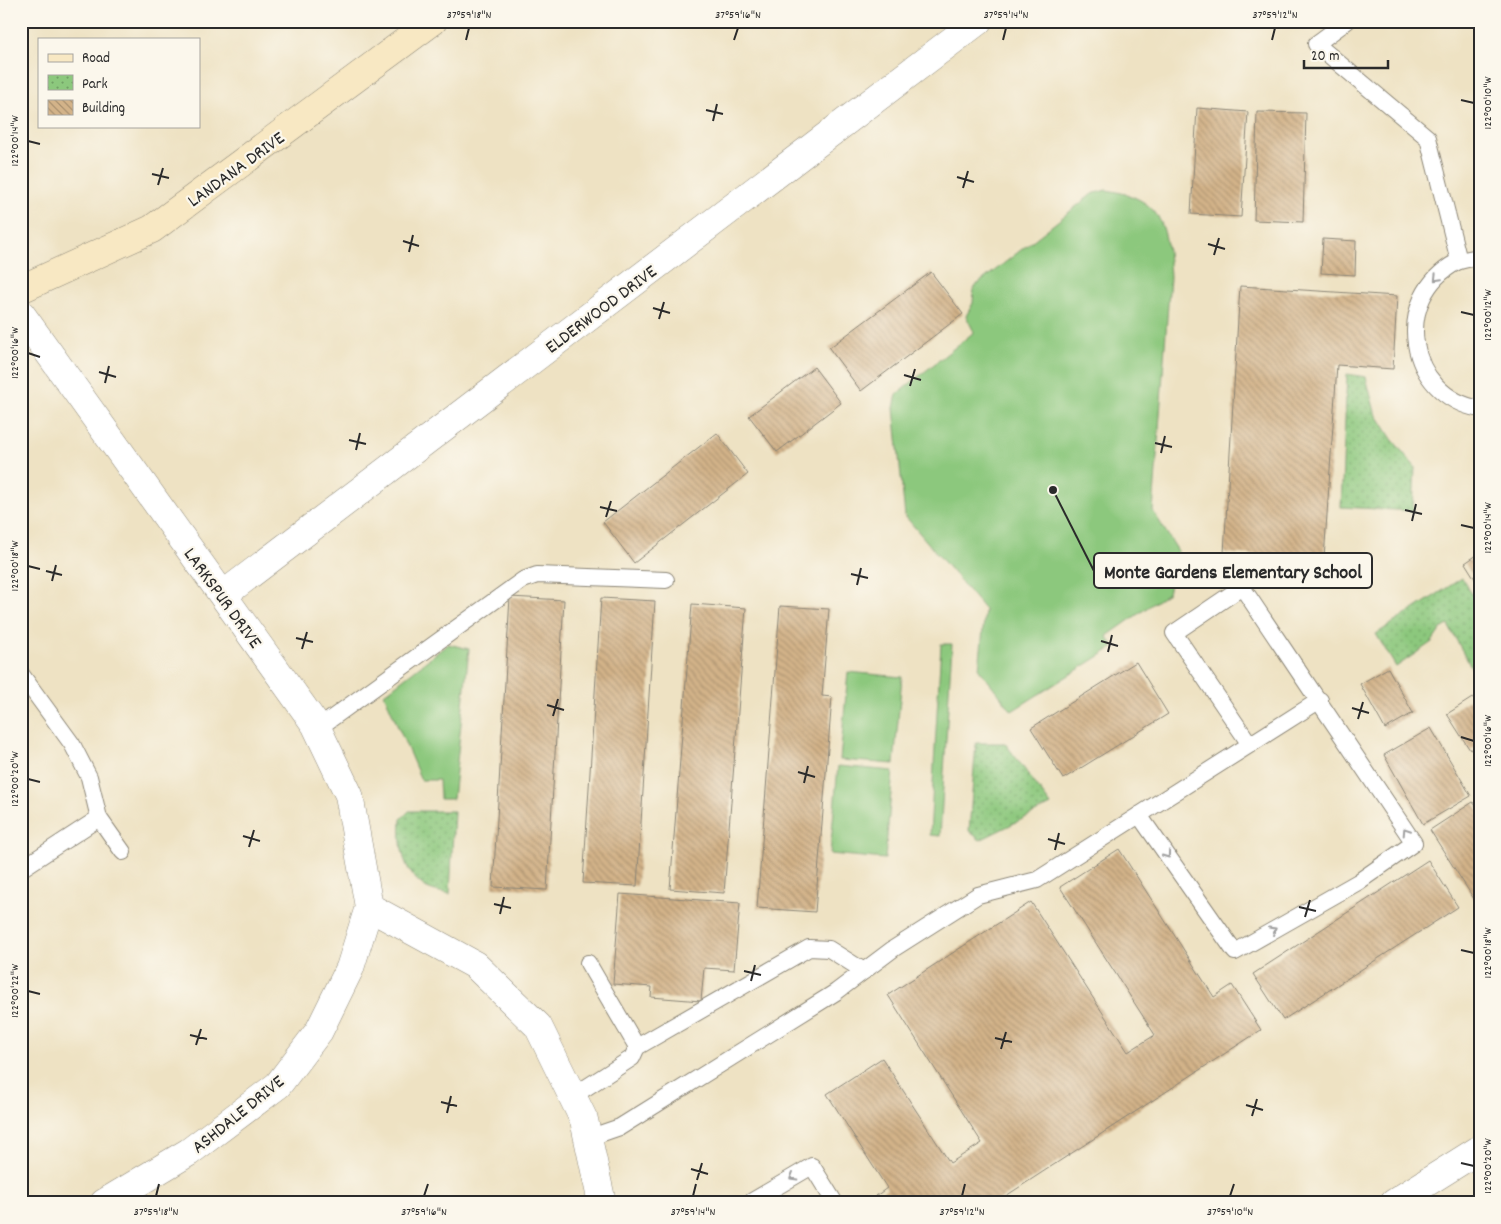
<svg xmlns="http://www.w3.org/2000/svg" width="1501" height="1224" font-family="Dekko,sans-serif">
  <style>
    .green { fill: #8cc87d; stroke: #5c7a54 }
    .park { fill: url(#park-dots); stroke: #5c7a54 }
    .building { fill: url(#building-back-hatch) }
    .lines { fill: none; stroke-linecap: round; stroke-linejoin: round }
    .lane-casing { stroke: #8c8677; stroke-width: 18 }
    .street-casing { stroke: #8c8677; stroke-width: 29 }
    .secondary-casing { stroke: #8c8677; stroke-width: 29 }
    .lane { stroke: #fff; stroke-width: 16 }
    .street { stroke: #fff; stroke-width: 28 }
    .secondary { stroke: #f8e8c3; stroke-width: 28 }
    .oneway { stroke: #a0a0a0 }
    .ticks { fill: none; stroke: #2b2b2b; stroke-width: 2 }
    .labels { text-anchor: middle; stroke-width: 4.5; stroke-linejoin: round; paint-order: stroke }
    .street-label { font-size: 19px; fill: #2b2b2b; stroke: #fbf7ec }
    .leader { fill: none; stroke: #2b2b2b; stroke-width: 2 }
    .callout-dot { fill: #2b2b2b; stroke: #fbf7ec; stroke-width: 2 }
    .callout { fill: #fbf7ec; stroke: #2b2b2b; stroke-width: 2 }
    .callout-label { font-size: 20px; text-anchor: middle; font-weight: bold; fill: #2b2b2b }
    .neatline { fill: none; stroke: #2b2b2b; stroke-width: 2 }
    .ticks-label { font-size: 12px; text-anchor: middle; fill: #2b2b2b }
  </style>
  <defs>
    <pattern id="park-dots" width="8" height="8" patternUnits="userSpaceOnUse" patternTransform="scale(1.25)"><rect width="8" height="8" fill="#8cc87d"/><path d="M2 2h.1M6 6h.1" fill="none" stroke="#73a367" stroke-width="1.8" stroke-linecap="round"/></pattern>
    <pattern id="building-back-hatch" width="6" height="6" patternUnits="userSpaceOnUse" patternTransform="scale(1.25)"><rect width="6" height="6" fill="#d3b389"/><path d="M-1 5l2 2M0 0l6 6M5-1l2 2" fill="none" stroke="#ab9270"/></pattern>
  </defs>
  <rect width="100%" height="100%" fill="#fbf7ec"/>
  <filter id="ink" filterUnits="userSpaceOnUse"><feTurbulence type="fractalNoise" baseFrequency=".02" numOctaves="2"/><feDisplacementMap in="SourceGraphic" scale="10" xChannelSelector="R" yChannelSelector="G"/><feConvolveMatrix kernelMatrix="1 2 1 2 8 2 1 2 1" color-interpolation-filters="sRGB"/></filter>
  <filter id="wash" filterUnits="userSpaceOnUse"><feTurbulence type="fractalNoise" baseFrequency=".0096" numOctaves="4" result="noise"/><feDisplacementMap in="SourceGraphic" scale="20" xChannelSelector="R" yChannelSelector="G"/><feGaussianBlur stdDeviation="1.12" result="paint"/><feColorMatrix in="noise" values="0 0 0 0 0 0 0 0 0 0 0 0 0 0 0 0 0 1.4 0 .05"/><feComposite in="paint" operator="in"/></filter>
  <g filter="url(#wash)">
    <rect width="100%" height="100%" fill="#eee2c3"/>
    <!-- green -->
    <g class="green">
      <path d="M1106,190C1163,198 1167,226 1170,277L1153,511L1178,551L1168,593L1107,636L1114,647L1012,711L979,669L985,610L905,516L894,408L897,394L974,332L966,316L973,303L974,287L1092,194Z"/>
      <path d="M448,644L469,649L453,799H440L439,780H421L384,694Z"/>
      <path d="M941,644H952L940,836L930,835Z"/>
      <path d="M848,672L902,677L894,764L840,760Z"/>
      <path d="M838,766L893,771L885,859L830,854Z"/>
    </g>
    <!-- park -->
    <g class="park">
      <path d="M1347,374L1366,377L1375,412L1392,439L1415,467L1413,511L1341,507Z"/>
      <path d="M1462,578L1480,607V668L1474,672L1448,625L1441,629L1432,642L1396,667L1376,634Z"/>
      <path d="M976,743H1005L1051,805L980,840L969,831Z"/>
      <path d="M409,811H454L450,894C442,892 430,891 424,886C402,871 399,844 401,819Z"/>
    </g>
    <g id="blocks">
      <!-- building -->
      <g class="building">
        <path d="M1197,108L1248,112L1241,217L1191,214Z"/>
        <path d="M1257,112L1306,113L1303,222L1254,220Z"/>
        <path d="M1323,239L1356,241L1355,275L1321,273Z"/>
        <path d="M931,272L963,314L861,391L829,348Z"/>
        <path d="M1240,286L1397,296L1393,369L1337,365L1324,559L1224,553Z"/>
        <path d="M814,367L841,403L777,452L749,416Z"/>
        <path d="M717,433L748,474L634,563L603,522Z"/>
        <path d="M1480,553V587L1465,563Z"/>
        <path d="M510,597L564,600L547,890L493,887Z"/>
        <path d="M601,598L655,601L637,886L583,883Z"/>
        <path d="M692,604L746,608L724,893L670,889Z"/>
        <path d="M780,606L829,609L822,696L832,697L815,912L757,908Z"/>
        <path d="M1136,662L1168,714L1063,779L1031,728Z"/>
        <path d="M1388,668L1413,713L1385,729L1360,684Z"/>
        <path d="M1480,693V745L1470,750L1447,714Z"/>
        <path d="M1431,728L1471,796L1423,824L1384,755Z"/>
        <path d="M1473,802L1480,812V895L1474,899L1430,830Z"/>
        <path d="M1119,849L1214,997L1232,985L1261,1030L995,1203H880L876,1196L887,1188L827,1094L882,1058L950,1163L982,1143L888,995L1031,902L1128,1052L1155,1035L1060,887Z"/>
        <path d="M1428,860L1458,907L1283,1020L1253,974Z"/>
        <path d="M620,894L740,903L734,970L704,968L701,1001L651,997L652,987L613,984Z"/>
      </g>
    </g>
  </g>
  <g filter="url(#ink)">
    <use href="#blocks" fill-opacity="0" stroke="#8c8677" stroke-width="1"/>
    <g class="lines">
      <!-- lane casing -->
      <g class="lane-casing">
        <g id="lane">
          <path d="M1347,21L1316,44L1428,138L1459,261"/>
          <path d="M1480,257C1473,258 1464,259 1457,262C1391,297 1406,396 1480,409"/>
          <path d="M21,674L72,744L89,777L99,818L123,852"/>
          <path d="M317,729L523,580L537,575L666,580"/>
          <path d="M1139,815L1235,952L1358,882L1414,843L1242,587L1174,633L1249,743"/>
          <path d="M21,869L99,818"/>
          <path d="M588,963L637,1047"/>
          <path d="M573,1096L632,1058L637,1047L809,948L829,949L864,971"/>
          <path d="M588,1138L620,1127L836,992L893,949L978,895L1037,880L1320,700"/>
          <path d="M749,1203L812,1166L835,1203"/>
        </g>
      </g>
      <!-- street casing -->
      <g class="street-casing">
        <g id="street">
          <path d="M21,314L315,724L349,795L369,907L350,968L319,1031L278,1085L189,1152L104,1203"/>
          <path d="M223,595L978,21"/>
          <path d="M369,907L475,965L538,1026L584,1120L602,1203"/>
          <path d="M1394,1203L1480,1149"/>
        </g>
      </g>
      <!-- secondary casing -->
      <g class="secondary-casing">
        <path id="secondary" d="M21,289L152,229L433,21"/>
      </g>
      <!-- lane -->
      <use href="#lane" class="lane"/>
      <!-- street -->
      <use href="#street" class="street"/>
      <!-- secondary -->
      <use href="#secondary" class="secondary"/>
    </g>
    <!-- one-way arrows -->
    <defs><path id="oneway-chevron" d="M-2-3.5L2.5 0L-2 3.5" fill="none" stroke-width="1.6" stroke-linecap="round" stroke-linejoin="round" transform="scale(1.25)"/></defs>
    <g class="oneway">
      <use href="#oneway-chevron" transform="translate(1437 278) rotate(134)"/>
      <use href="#oneway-chevron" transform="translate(1406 831) rotate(-123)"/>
      <use href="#oneway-chevron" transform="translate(1167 855) rotate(55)"/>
      <use href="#oneway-chevron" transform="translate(1273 930) rotate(-30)"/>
      <use href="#oneway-chevron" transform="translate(793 1177) rotate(150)"/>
    </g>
  </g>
  <!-- ticks -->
  <path class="ticks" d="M466,40L469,28M734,40L738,28M1003,40L1006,28M1272,40L1275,28M1461,100L1474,103M706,110L723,114M713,121L717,104M28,141L40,144M152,174L169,178M957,177L974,182M158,185L163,168M963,188L968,171M403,241L419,246M1208,244L1225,249M409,252L413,235M1214,255L1219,238M653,308L670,313M1461,312L1474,315M659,319L664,302M28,353L40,357M99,372L116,377M904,375L921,380M105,383L109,366M910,386L915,369M349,440L366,444M1155,443L1172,447M356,450L360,433M1161,453L1165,436M600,507L617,511M1405,510L1422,514M606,517L611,501M1412,521L1416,504M1461,525L1474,528M28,566L40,569M46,571L62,575M851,574L868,578M52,581L56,565M857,585L861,568M296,638L313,642M1101,641L1118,646M302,649L307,632M1108,652L1112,635M547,705L564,710M1352,708L1369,713M553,716L558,699M1358,719L1363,702M1461,737L1474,741M798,772L815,777M28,779L40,782M804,783L808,766M243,836L260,841M1048,839L1065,844M249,847L254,830M1055,850L1059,833M494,904L511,908M1299,907L1316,911M500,914L504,897M1305,917L1310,900M1461,950L1474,953M744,971L761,975M751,981L755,965M28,991L40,994M190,1035L207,1039M995,1038L1012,1042M196,1045L201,1029M1001,1049L1006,1032M441,1102L457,1106M1246,1105L1263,1110M447,1113L451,1096M1252,1116L1257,1099M1461,1163L1474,1166M691,1169L708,1174M697,1180L702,1163M156,1196L159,1184M424,1196L428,1184M693,1196L696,1184M962,1196L965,1184M1230,1196L1234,1184"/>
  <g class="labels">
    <!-- street labels -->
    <g class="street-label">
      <text transform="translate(235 168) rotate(-36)" y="7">LANDANA DRIVE</text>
      <text transform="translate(600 308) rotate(-37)" y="7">ELDERWOOD DRIVE</text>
      <text transform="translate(224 597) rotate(54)" y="7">LARKSPUR DRIVE</text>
      <text transform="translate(237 1113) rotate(-39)" y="7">ASHDALE DRIVE</text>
    </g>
  </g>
  <!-- callouts -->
  <path class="leader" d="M1053 490L1094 571"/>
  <circle class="callout-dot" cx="1053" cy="490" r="5"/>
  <rect class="callout" x="1094" y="553" width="278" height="35" rx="5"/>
  <g class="callout-label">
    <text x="1233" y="578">Monte Gardens Elementary School</text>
  </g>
  <!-- margin -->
  <rect width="1501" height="1224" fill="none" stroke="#fbf7ec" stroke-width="55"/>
  <!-- legend -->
  <rect x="38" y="38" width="162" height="90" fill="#fbf7ec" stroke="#a8a59f"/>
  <rect x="48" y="54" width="25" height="8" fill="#f8e8c3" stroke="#a8a59f"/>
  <text x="82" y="62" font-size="15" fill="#2b2b2b">Road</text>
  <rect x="48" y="75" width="25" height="15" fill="url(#park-dots)" stroke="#a8a59f"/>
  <text x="82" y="88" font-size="15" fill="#2b2b2b">Park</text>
  <rect x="48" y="100" width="25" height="15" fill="url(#building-back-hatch)" stroke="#a8a59f"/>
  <text x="82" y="112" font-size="15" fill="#2b2b2b">Building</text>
  <!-- scale -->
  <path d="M1304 60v8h84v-8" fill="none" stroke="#2b2b2b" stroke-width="2.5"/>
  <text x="1311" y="60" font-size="15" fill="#2b2b2b" stroke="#fbf7ec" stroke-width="4" paint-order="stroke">20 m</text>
  <rect x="28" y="28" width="1446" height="1168" class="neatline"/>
  <g class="ticks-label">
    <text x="469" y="18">37°59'18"N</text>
    <text x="738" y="18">37°59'16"N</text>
    <text x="1006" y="18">37°59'14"N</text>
    <text x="1275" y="18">37°59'12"N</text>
    <text transform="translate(1487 103) rotate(-90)" y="4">122°00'10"W</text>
    <text transform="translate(14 141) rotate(-90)" y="4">122°00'14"W</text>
    <text transform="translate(1487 315) rotate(-90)" y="4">122°00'12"W</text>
    <text transform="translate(14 353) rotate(-90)" y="4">122°00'16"W</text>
    <text transform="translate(1487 528) rotate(-90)" y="4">122°00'14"W</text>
    <text transform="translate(14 566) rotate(-90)" y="4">122°00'18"W</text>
    <text transform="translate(1487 741) rotate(-90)" y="4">122°00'16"W</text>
    <text transform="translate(14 779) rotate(-90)" y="4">122°00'20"W</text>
    <text transform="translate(1487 953) rotate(-90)" y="4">122°00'18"W</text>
    <text transform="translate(14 991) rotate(-90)" y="4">122°00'22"W</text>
    <text transform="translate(1487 1166) rotate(-90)" y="4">122°00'20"W</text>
    <text x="156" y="1215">37°59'18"N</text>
    <text x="424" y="1215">37°59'16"N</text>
    <text x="693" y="1215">37°59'14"N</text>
    <text x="962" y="1215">37°59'12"N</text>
    <text x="1230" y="1215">37°59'10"N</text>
  </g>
</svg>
